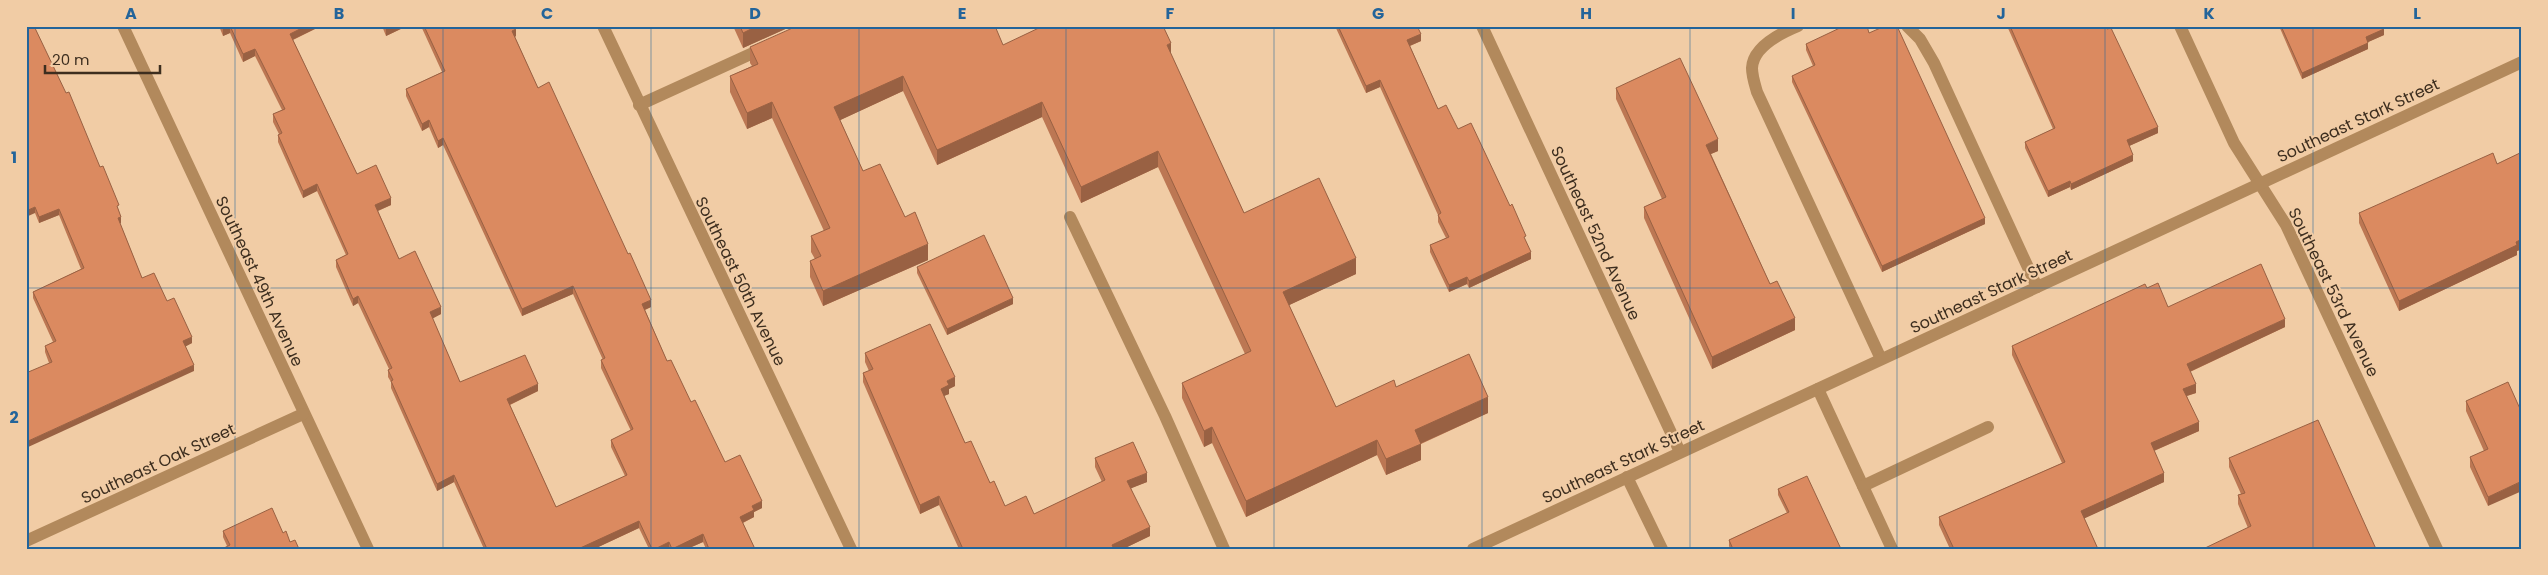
<svg xmlns="http://www.w3.org/2000/svg" width="2548" height="575" font-family="Poppins,sans-serif">
  <style>
    .lines { fill: none; stroke-linecap: round; stroke-linejoin: round }
    .minor { stroke: #b2895c; stroke-width: 12 }
    .wall { fill: #bc7753 }
    .shaded-wall { fill: #996143 }
    .building { fill: #db8a60; stroke: #996143 }
    .grid { fill: none; stroke: #23649a; stroke-width: 1; stroke-opacity: 0.55 }
    .labels { text-anchor: middle; stroke-width: 4; stroke-linejoin: round; paint-order: stroke }
    .street-label { font-size: 16px; fill: #3d2e1f; stroke: #f1cca5 }
    .neatline { fill: none; stroke: #23649a; stroke-width: 2 }
    .grid-label { font-size: 16px; text-anchor: middle; font-weight: bold; fill: #23649a }
  </style>
  <rect width="100%" height="100%" fill="#f1cca5"/>
  <g class="lines">
    <!-- minor -->
    <g class="minor">
      <path d="M123,26L368,549"/>
      <path d="M603,26L851,549"/>
      <path d="M1482,26L1680,452"/>
      <path d="M1798,26C1781,33 1753,47 1752,68C1752,76 1755,85 1757,92L1881,359"/>
      <path d="M1907,26L1920,39L1934,63L2037,287"/>
      <path d="M2180,26L2234,143L2286,225L2437,549"/>
      <path d="M639,105L764,48"/>
      <path d="M1070,217L1165,416L1224,549"/>
      <path d="M1818,389L1892,549"/>
      <path d="M1627,477L1662,549"/>
      <path d="M1863,486L1988,427"/>
      <path d="M26,541L303,414"/>
      <path d="M1473,549L2522,62"/>
    </g>
  </g>
  <!-- wall -->
  <g class="wall">
    <path d="M26,26L100,167L119,211L121,223H120L142,278L167,301L192,343L185,346L194,371L49,363L45,352V346L53,342L33,298V292L81,269L59,215L39,223L35,213Z"/>
    <path d="M219,26H321L293,40L357,174L391,205L378,211L399,259L441,314L432,318L460,382L538,391L510,405L556,507L625,476L611,447V440L631,431L601,368V360H603L573,294L522,316L443,145L438,148L429,127L422,131L406,96V89L442,72L421,26H514L516,36L515,37L538,88L651,307L645,310L667,361L725,462L762,508L754,512V517L743,523L755,549H706L703,542L687,549H649L639,528L594,549H484L454,482L437,491L391,388V382L388,377V370L389,369L358,303L353,306L336,267V260L346,255L317,191L303,198L278,142V135L279,134L273,122V114L282,110L255,56L243,62L230,33L223,36Z"/>
    <path d="M382,26H407L386,36Z"/>
    <path d="M733,26H792L743,48Z"/>
    <path d="M1335,26H1417L1421,41L1410,46L1438,109L1458,129L1526,243L1531,259L1469,288L1467,284L1449,292L1430,252V245L1446,238L1438,222V215L1380,87L1366,93Z"/>
    <path d="M2007,26H2105L2158,133L2129,146L2133,161L2071,190L2070,187L2048,197L2025,148V142L2053,129Z"/>
    <path d="M2279,26H2383L2384,35L2368,42V49L2302,79Z"/>
    <path d="M1869,33L1985,224L1882,272L1792,82V76L1813,66L1806,50V44Z"/>
    <path d="M1003,45L1171,55L1244,213L1356,274L1289,305L1336,407L1396,387L1488,413L1421,444V460L1386,475L1377,455L1246,517L1212,443L1204,447L1182,398V383L1245,354L1158,167L1081,203L1042,117L937,165L903,91L840,120L863,171L905,217L928,260L823,306L810,277V261L815,259L811,252V236L824,231L772,118L747,129L730,92V76L752,66L750,63V47Z"/>
    <path d="M1616,88L1718,151L1711,154L1770,284L1795,330L1712,369L1644,218V207L1662,199L1616,99Z"/>
    <path d="M2522,152V249L2517,251V255L2399,311L2359,223V213L2497,164Z"/>
    <path d="M917,267L1013,304L947,335L917,273Z"/>
    <path d="M2147,288L2168,307L2285,327L2190,372L2196,393L2187,396L2199,431L2154,451L2164,482L2084,518L2098,549H1950L1939,525V517L2062,463L2012,355V346Z"/>
    <path d="M865,353L955,386L949,389V394L944,396L965,443L1005,506L1034,514L1102,482L1095,467V458L1147,482L1131,488L1150,536L1123,549H959L939,505L920,514L863,382V373L869,371L865,362Z"/>
    <path d="M2466,401L2521,411L2488,506L2470,467V457L2484,451L2466,411Z"/>
    <path d="M2229,458L2376,549L2248,528L2238,504V495L2241,494L2229,467Z"/>
    <path d="M1778,489L1841,549H1730L1729,546V540L1787,513L1778,495Z"/>
    <path d="M223,531L283,533L290,542L227,546L223,537Z"/>
  </g>
  <!-- shaded-wall -->
  <g class="shaded-wall">
    <path d="M230,26V33L223,36V29Z"/>
    <path d="M306,26H321L290,41V34Z"/>
    <path d="M391,26H407L386,36V29Z"/>
    <path d="M757,26H792L743,48V33Z"/>
    <path d="M516,29V36L512,38V31Z"/>
    <path d="M2384,29V35L2366,43V37Z"/>
    <path d="M1421,34V41L1407,47V40Z"/>
    <path d="M1171,43V59L1167,45Z"/>
    <path d="M2368,43V49L2302,79V73Z"/>
    <path d="M255,49V56L243,62V54Z"/>
    <path d="M903,76V91L834,123V107Z"/>
    <path d="M1380,80V87L1366,93V86Z"/>
    <path d="M772,102V118L747,129V113Z"/>
    <path d="M1042,102V117L937,165V150Z"/>
    <path d="M429,120V127L422,131V124Z"/>
    <path d="M2158,127V133L2127,147V140Z"/>
    <path d="M443,138V145L438,148V141Z"/>
    <path d="M1718,139V151L1706,156V145Z"/>
    <path d="M1158,151V167L1081,203V187Z"/>
    <path d="M2133,155V161L2071,190V184Z"/>
    <path d="M2070,181V187L2048,197V191Z"/>
    <path d="M317,184V191L303,198V191Z"/>
    <path d="M391,198V205L375,212V205Z"/>
    <path d="M35,207V213L26,217V211Z"/>
    <path d="M59,209V215L39,223V217Z"/>
    <path d="M121,217V223L118,224V218Z"/>
    <path d="M1985,218V224L1882,272V266Z"/>
    <path d="M2522,239V249L2517,251V255L2399,311V301Z"/>
    <path d="M928,244V260L823,306V291Z"/>
    <path d="M1531,252V259L1469,288V281Z"/>
    <path d="M1356,258V274L1283,308V292Z"/>
    <path d="M1467,277V284L1449,292V285Z"/>
    <path d="M573,286V294L522,316V309Z"/>
    <path d="M358,296V303L353,306V299Z"/>
    <path d="M1013,298V304L947,335V329Z"/>
    <path d="M651,300V307L642,311V304Z"/>
    <path d="M441,307V314L430,320V312Z"/>
    <path d="M1795,318V330L1712,369V357Z"/>
    <path d="M2285,319V327L2187,373V364Z"/>
    <path d="M192,337V343L183,348V341Z"/>
    <path d="M194,365V371L26,448V442Z"/>
    <path d="M955,377V386L949,389V394L941,397V389L947,381Z"/>
    <path d="M538,384V391L507,406V399Z"/>
    <path d="M2196,384V393L2183,397V389Z"/>
    <path d="M1488,397V413L1415,446V430Z"/>
    <path d="M2199,422V431L2151,452V443Z"/>
    <path d="M1212,427V443L1204,447V431Z"/>
    <path d="M1377,440V455L1246,517V501Z"/>
    <path d="M1421,444V460L1386,475V459Z"/>
    <path d="M1147,473V482L1127,490V481Z"/>
    <path d="M2164,473V482L2081,520V511Z"/>
    <path d="M454,475V482L437,491V484Z"/>
    <path d="M2522,481V491L2488,506V497Z"/>
    <path d="M939,496V505L920,514V505Z"/>
    <path d="M762,501V508L754,512V517L740,524V517L752,506Z"/>
    <path d="M639,521V528L594,549H578Z"/>
    <path d="M1150,527V536L1123,549H1112V545Z"/>
    <path d="M703,534V542L687,549H672Z"/>
    <path d="M669,542V549H655Z"/>
  </g>
  <!-- building -->
  <g class="building">
    <path d="M26,26H34L66,93L69,92L100,167L103,166L119,205L117,206L121,217L118,218L142,278L154,273L167,301L174,298L192,337L183,341L194,365L26,442V373L52,362L45,346L56,341L33,292L84,268L59,209L39,217L35,207L26,211Z"/>
    <path d="M222,26H230L223,29Z"/>
    <path d="M230,26H306L290,34L357,174L376,165L391,198L375,205L399,259L415,251L441,307L430,312L460,382L525,355L538,384L507,399L556,507L627,475L611,440L633,429L601,360L605,358L573,286L522,309L443,138L438,141L429,120L422,124L406,89L445,71L424,26H514L516,29L512,31L538,88L549,82L628,254L630,253L651,300L642,304L667,361L671,360L691,402L695,400L725,462L740,455L762,501L752,506L754,510L740,517L755,549H709L703,534L672,549L669,542L655,549H652L639,521L578,549H487L454,475L437,484L391,381L393,380L388,370L392,368L358,296L353,299L336,260L348,254L317,184L303,191L278,135L282,133L273,114L285,109L255,49L243,54Z"/>
    <path d="M740,26H757L743,33Z"/>
    <path d="M797,26H995L1003,45L1043,26H1163L1171,43L1167,45L1244,213L1319,178L1356,258L1283,292L1336,407L1394,380L1396,387L1469,354L1488,397L1415,430L1421,444L1386,459L1377,440L1246,501L1212,427L1204,431L1182,383L1251,351L1158,151L1081,187L1042,102L937,150L903,76L834,107L863,171L880,164L905,217L915,212L928,244L823,291L810,261L821,256L811,236L830,228L772,102L747,113L730,76L758,64L750,47Z"/>
    <path d="M1338,26H1417L1421,34L1407,40L1438,109L1446,105L1458,129L1471,123L1510,206L1512,204L1526,236L1524,237L1531,252L1469,281L1467,277L1449,285L1430,245L1449,237L1438,215L1441,213L1380,80L1366,86Z"/>
    <path d="M1844,26H1867L1869,33L1885,26H1897L1985,218L1882,266L1792,76L1815,65L1806,44Z"/>
    <path d="M2010,26H2105L2107,29L2111,28L2158,127L2127,140L2133,155L2071,184L2070,181L2048,191L2025,142L2055,128Z"/>
    <path d="M2281,26H2383L2384,29L2366,37L2368,43L2302,73Z"/>
    <path d="M1680,58L1718,139L1706,145L1770,284L1777,281L1795,318L1712,357L1644,207L1666,197L1616,88Z"/>
    <path d="M2522,152V239L2516,242L2517,245L2399,301L2359,213L2493,153L2497,164Z"/>
    <path d="M984,235L1013,298L947,329L917,267Z"/>
    <path d="M2261,264L2285,319L2187,364L2196,384L2183,389L2199,422L2151,443L2164,473L2081,511L2098,549H1954L1939,517L2065,462L2012,346L2145,284L2147,288L2158,283L2168,307Z"/>
    <path d="M930,324L955,377L947,381L949,385L941,389L965,443L971,441L990,483L994,481L1005,506L1026,496L1034,514L1105,480L1095,458L1133,442L1147,473L1127,481L1150,527L1112,545L1114,549H963L939,496L920,505L863,373L873,369L865,353Z"/>
    <path d="M2508,382L2521,411L2522,410V481L2488,497L2470,457L2488,449L2466,401Z"/>
    <path d="M2318,420L2376,549H2203L2251,526L2238,495L2245,493L2229,458Z"/>
    <path d="M1807,476L1841,549H1733L1729,540L1789,512L1778,489Z"/>
    <path d="M272,508L283,533L286,531L290,542L295,540L299,549H222L230,545L223,531Z"/>
  </g>
  <!-- grid -->
  <path class="grid" d="M235,26V549M443,26V549M651,26V549M859,26V549M1066,26V549M1274,26V549M1482,26V549M1690,26V549M1897,26V549M2105,26V549M2313,26V549M26,288H2522"/>
  <g class="labels">
    <!-- street labels -->
    <g class="street-label">
      <text transform="translate(2358 120) rotate(-25)" y="6">Southeast Stark Street</text>
      <text transform="translate(1596 233) rotate(65)" y="6">Southeast 52nd Avenue</text>
      <text transform="translate(260 281) rotate(65)" y="6">Southeast 49th Avenue</text>
      <text transform="translate(741 281) rotate(64)" y="6">Southeast 50th Avenue</text>
      <text transform="translate(1991 291) rotate(-25)" y="6">Southeast Stark Street</text>
      <text transform="translate(2334 292) rotate(64)" y="6">Southeast 53rd Avenue</text>
      <text transform="translate(1623 461) rotate(-25)" y="6">Southeast Stark Street</text>
      <text transform="translate(158 463) rotate(-25)" y="6">Southeast Oak Street</text>
    </g>
  </g>
  <!-- border -->
  <rect width="2548" height="575" fill="none" stroke="#f1cca5" stroke-width="55"/>
  <!-- scale -->
  <path d="M45 65v8h115v-8" fill="none" stroke="#3d2e1f" stroke-width="2.5"/>
  <text x="52" y="65" font-size="15" fill="#3d2e1f" stroke="#f1cca5" stroke-width="4" paint-order="stroke">20 m</text>
  <rect x="28" y="28" width="2492" height="520" class="neatline"/>
  <g class="grid-label">
    <text x="131" y="19">A</text>
    <text x="339" y="19">B</text>
    <text x="547" y="19">C</text>
    <text x="755" y="19">D</text>
    <text x="962" y="19">E</text>
    <text x="1170" y="19">F</text>
    <text x="1378" y="19">G</text>
    <text x="1586" y="19">H</text>
    <text x="1793" y="19">I</text>
    <text x="2001" y="19">J</text>
    <text x="2209" y="19">K</text>
    <text x="2417" y="19">L</text>
    <text x="14" y="163">1</text>
    <text x="14" y="423">2</text>
  </g>
</svg>
